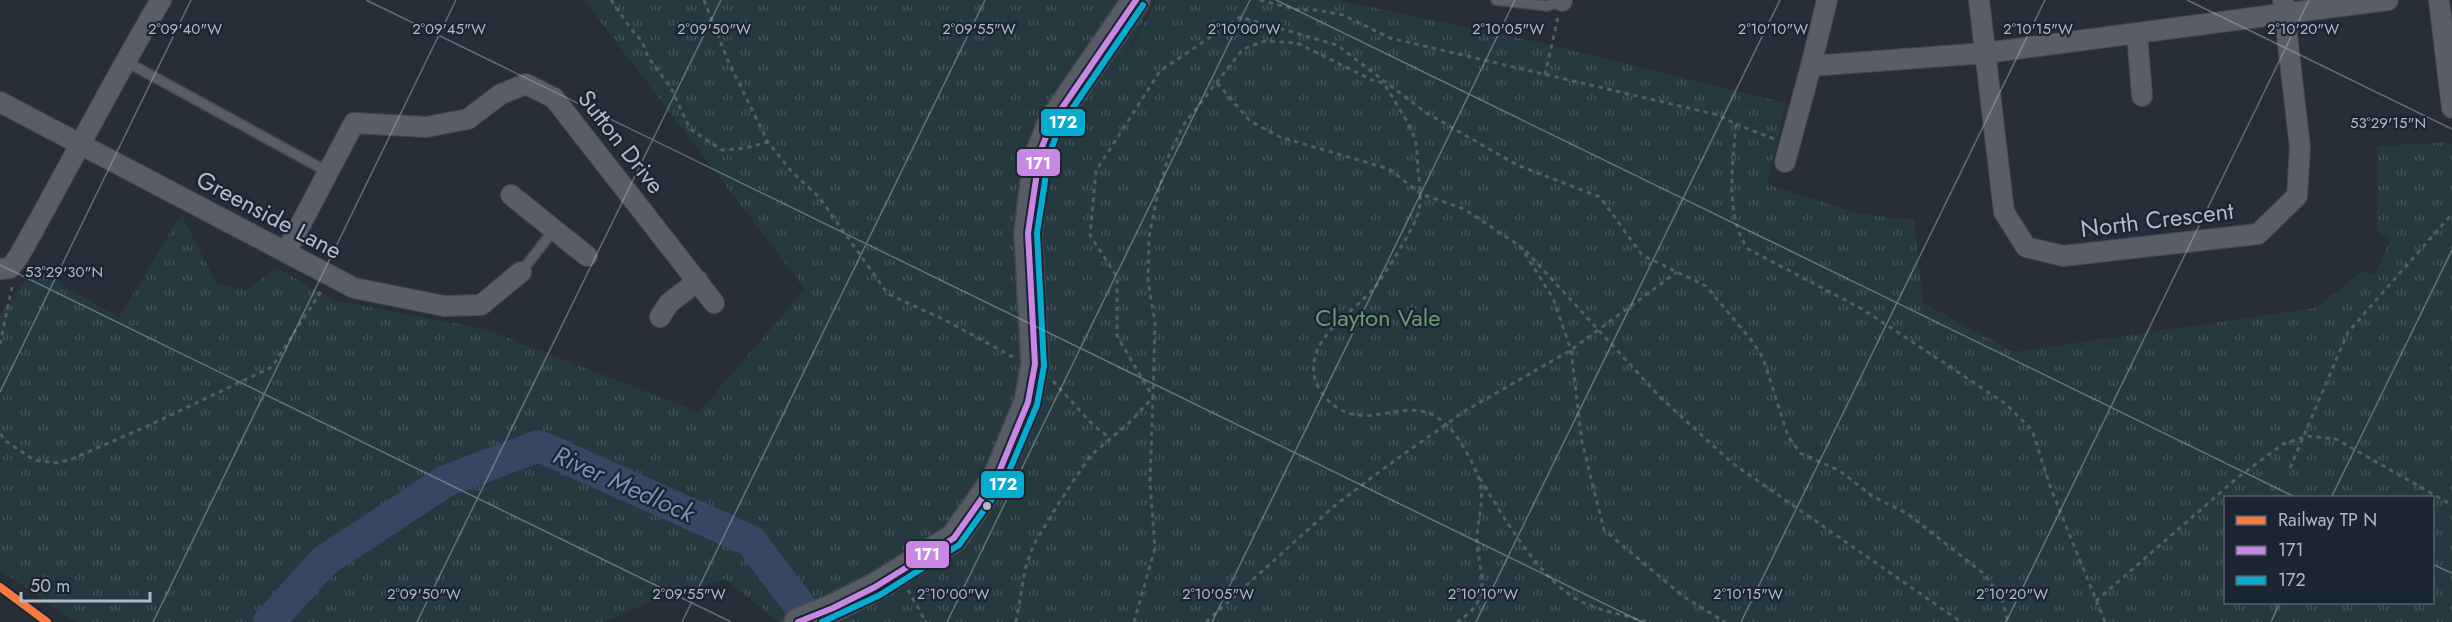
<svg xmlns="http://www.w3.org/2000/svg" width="2452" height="622" font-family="Jost,sans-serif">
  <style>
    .grass { fill: url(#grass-tufts); fill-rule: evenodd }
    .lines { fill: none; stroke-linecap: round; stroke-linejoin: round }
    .river { stroke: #364764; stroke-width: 32 }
    .lane-casing { stroke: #444951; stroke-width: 12 }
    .street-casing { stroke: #444951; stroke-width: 22 }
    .secondary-casing { stroke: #444951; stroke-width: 30 }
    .path { stroke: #565c63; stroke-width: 3; stroke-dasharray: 4.5 4.5; stroke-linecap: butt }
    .lane { stroke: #595d65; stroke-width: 9 }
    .street { stroke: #595d65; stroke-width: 20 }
    .secondary { stroke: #575c64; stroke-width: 27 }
    .bus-1-casing { stroke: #1b2432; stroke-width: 10 }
    .bus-2-casing { stroke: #1b2432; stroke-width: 10 }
    .bus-1 { stroke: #c787e3; stroke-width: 6 }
    .bus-2 { stroke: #06acd0; stroke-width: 6 }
    .rail-1-casing { stroke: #1b2432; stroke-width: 12 }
    .rail-1 { stroke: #f6793e; stroke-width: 8 }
    .ticks { fill: none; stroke: #b2bac9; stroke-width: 1.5; stroke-opacity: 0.45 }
    .bus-dot { fill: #b2bac9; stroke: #1b2432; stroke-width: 2 }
    .labels { text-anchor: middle; stroke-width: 4.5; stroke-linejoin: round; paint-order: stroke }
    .street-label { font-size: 24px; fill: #b2bac9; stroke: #1b2432 }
    .park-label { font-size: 24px; fill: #689b75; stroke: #1b2432 }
    .water-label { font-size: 26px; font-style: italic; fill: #788fb2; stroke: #1b2432 }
    .ticks-label { font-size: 15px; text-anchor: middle; fill: #b2bac9; stroke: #1b2432; stroke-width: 4.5; stroke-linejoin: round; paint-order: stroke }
    .line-badge { stroke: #1b2432; stroke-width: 2 }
    .badge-label { font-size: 16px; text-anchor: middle; font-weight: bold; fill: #fff }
  </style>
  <defs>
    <pattern id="grass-tufts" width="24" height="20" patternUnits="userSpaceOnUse" patternTransform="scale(1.5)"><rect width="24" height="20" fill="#25393e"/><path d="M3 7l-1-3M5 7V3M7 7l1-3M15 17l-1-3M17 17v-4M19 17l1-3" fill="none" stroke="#425459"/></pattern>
  </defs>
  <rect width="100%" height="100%" fill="#282e38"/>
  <!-- grass -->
  <path class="grass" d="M584,0H1154L1107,90L1157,0H1337L1537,42L1786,103L1767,184L1856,213L1914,220L1923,303L2014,352L2316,308L2361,272L2375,274L2391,239L2377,231V147L2445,142L2452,144V622H779L725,579L645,604L603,622H76L0,570V315L34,268L119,318L181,214L217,284L246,290L277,268L333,300L485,329L699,412L805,289ZM2226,498H2432V602H2226Z"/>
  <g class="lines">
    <!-- river -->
    <path class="river" d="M269,622L324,561L446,481L539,446L751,541L812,622"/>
    <!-- lane casing -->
    <g class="lane-casing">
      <g id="lane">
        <path d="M1496,0L1547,6L1562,1"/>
        <path d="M125,61L328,172"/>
        <path d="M521,272L554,230"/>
      </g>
    </g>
    <!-- street casing -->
    <g class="street-casing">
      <g id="street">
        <path d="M1979,0L2004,212L2026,247L2063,256L2258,234L2297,196L2300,148L2283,0"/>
        <path d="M2439,0L2452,108"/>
        <path d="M1562,1V0"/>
        <path d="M2137,33L2142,96"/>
        <path d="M1811,66L1985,53L2388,0"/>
        <path d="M0,102L354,288L444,306L481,305L521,272"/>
        <path d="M1785,162L1811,66L1827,0"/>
        <path d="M511,195L587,256"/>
        <path d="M286,252L354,123L426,127L468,119L501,94L526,84L554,98L714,303"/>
        <path d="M0,269L10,268L19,256C67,171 111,84 161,0"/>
        <path d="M660,317L669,303L698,281"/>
      </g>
    </g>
    <!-- secondary casing -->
    <g class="secondary-casing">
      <path id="secondary" d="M798,622L833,608L875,587L954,538L997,477L1028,402L1035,364L1028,233L1034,183L1040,152L1051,124L1136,0"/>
    </g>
    <!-- path -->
    <g class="path">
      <path d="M611,0L631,29L642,41L648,57L671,88L690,129L722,150L746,148L768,142"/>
      <path d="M704,0L728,61L768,142L791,171L819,197L888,294L943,319L1013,357"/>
      <path d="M1260,0L1298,10H1317L1343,15L1390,38L1718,115L1736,124C1733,164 1724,215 1748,249L1862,309L1905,337L2006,404L2032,430L2051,489L2105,622"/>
      <path d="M1545,75L1558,17"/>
      <path d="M1217,83L1250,121L1280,137L1389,169L1421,194L1464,209L1520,246L1553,298L1571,350L1582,442L1604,530L1684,597L1725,622"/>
      <path d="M1736,124L1774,139"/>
      <path d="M1526,251L1659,396L1732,463L1961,622"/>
      <path d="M0,344L12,287"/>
      <path d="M1053,381L1093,425L1110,438"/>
      <path d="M0,434L7,442L34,460L55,463L72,459L152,424L272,367L322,290"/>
      <path d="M2290,468L2348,332L2452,214"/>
      <path d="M1480,478C1502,515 1541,582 1580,601C1600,611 1625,615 1646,622"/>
      <path d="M908,590L926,622"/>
      <path d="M2096,601L2237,478L2283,444L2307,436L2336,439L2452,505"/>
      <path d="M1016,622L1025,570L1033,546L1057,506L1090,456L1130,422L1153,397L1155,322L1148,282L1149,237L1158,192L1169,155L1184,124L1243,49L1265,41L1297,43L1372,80L1384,83C1393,99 1405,116 1413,134C1418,144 1417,159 1418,170C1420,185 1423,204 1416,219C1409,235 1385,275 1374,288C1352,314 1305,338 1315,379C1317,388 1325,398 1332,404C1364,430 1396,402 1429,413C1452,422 1469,454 1478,476C1488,501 1473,526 1478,552C1483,584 1489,602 1457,622"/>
      <path d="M1134,622L1155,548L1150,483L1153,397L1117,336V277L1090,235L1096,171L1160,71L1240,17L1337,45L1425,112L1517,165L1600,197L1642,255L1706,286L1752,341L1763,358L1788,436L1800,453L1840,471L1872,496L1908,514L1983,573L2002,599L2008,622"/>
      <path d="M1206,622L1333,507L1387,466L1465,411L1571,350L1677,272"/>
    </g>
    <!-- lane -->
    <use href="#lane" class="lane"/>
    <!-- street -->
    <use href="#street" class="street"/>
    <!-- secondary -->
    <use href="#secondary" class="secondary"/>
    <!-- bus-1 casing -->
    <g class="bus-1-casing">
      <path id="bus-1" d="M798,622L833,608L875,587L954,538L997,477L1028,402L1035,364L1028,233L1040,152L1051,124L1136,0"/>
    </g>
    <!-- bus-2 casing -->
    <g class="bus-2-casing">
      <path id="bus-2" d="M822,622L880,595L959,545L1005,481L1037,405L1044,366L1037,233L1049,155L1059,128L1143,5"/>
    </g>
    <!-- bus-1 -->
    <use href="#bus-1" class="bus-1"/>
    <!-- bus-2 -->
    <use href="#bus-2" class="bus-2"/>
    <!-- rail-1 casing -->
    <g class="rail-1-casing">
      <path id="rail-1" d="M0,587L47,622"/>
    </g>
    <!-- rail-1 -->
    <use href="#rail-1" class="rail-1"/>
  </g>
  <!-- ticks -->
  <path class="ticks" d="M366,0L1642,622M1276,0L2297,498M2187,0L2452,129M0,265L731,622M0,392L191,0M2331,498L2452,250M2432,564L2452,573M153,622L456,0M417,622L721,0M682,622L985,0M947,622L1250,0M1212,622L1515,0M1476,622L1780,0M1741,622L2045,0M2006,622L2309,0M2271,622L2280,602"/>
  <!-- markers -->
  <circle class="bus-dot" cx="987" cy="506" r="5"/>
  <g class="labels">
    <!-- street labels -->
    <g class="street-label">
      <text transform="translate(621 142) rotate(52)" y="8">Sutton Drive</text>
      <text transform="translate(269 215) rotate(28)" y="8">Greenside Lane</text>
      <text transform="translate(2157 220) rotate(-7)" y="8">North Crescent</text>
    </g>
    <!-- park labels -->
    <g class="park-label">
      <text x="1378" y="326">Clayton Vale</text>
    </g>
    <!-- water labels -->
    <g class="water-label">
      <text transform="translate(624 484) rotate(24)" y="9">River Medlock</text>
    </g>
  </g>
  <g class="ticks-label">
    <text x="2038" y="34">2°10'15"W</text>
    <text x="185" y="34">2°09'40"W</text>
    <text x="449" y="34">2°09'45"W</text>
    <text x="714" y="34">2°09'50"W</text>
    <text x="979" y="34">2°09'55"W</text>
    <text x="1244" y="34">2°10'00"W</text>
    <text x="1508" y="34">2°10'05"W</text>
    <text x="1773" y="34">2°10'10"W</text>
    <text x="2303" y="34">2°10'20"W</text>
    <text x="2388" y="128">53°29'15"N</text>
    <text x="64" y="277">53°29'30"N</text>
    <text x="424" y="599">2°09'50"W</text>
    <text x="689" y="599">2°09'55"W</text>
    <text x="953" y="599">2°10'00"W</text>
    <text x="1218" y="599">2°10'05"W</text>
    <text x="1483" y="599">2°10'10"W</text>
    <text x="1748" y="599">2°10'15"W</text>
    <text x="2012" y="599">2°10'20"W</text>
  </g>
  <g class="line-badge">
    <rect x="1040" y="108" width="46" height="29" rx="6" fill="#06acd0"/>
    <rect x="1016" y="148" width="45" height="29" rx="6" fill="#c787e3"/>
    <rect x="980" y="470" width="45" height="29" rx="6" fill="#06acd0"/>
    <rect x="905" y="540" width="45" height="29" rx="6" fill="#c787e3"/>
  </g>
  <g class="badge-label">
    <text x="1063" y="128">172</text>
    <text x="1038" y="169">171</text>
    <text x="1003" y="490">172</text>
    <text x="927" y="560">171</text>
  </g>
  <!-- legend -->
  <rect x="2224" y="496" width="210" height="108" fill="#1b2432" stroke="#57606e" stroke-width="1.5"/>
  <rect x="2236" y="516" width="30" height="9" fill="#f6793e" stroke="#57606e" stroke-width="1.5"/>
  <text x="2278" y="526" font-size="18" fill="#b2bac9">Railway TP N</text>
  <rect x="2236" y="546" width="30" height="9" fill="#c787e3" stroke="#57606e" stroke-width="1.5"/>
  <text x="2278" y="556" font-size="18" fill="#b2bac9">171</text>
  <rect x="2236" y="576" width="30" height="9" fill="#06acd0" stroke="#57606e" stroke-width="1.5"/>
  <text x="2278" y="586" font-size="18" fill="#b2bac9">172</text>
  <!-- scale -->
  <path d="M21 592v9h129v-9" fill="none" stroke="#b2bac9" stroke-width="3"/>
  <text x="30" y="592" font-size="18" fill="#b2bac9" stroke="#1b2432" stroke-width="4.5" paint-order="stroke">50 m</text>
</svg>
